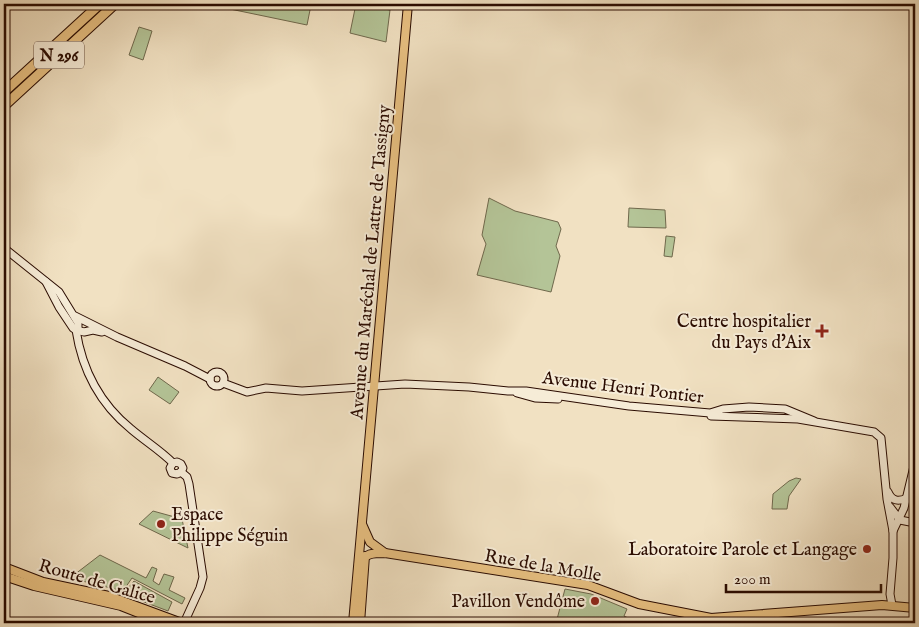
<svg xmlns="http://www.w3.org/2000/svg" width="919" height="627" font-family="'IM FELL English',serif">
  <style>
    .green { fill: #b4c497; stroke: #6f684c }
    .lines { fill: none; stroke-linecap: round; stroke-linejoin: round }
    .secondary-casing { stroke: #2a0b00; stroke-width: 9 }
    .primary-casing { stroke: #2a0b00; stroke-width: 10 }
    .highway-casing { stroke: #2a0b00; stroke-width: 11 }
    .secondary { stroke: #f6ecd7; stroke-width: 7 }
    .primary { stroke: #e8c081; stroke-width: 8 }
    .highway { stroke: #e8c081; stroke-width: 9 }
    .poi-dot { fill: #8f2418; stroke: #f6ecd7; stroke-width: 2 }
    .labels { text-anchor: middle; stroke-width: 4; stroke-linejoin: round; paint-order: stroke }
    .shield { fill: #f6ecd7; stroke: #674e40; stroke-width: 1 }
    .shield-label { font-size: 16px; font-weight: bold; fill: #2a0b00 }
    .street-label { font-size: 18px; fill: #2a0b00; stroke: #f6ecd7 }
    .poi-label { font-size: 18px; fill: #2a0b00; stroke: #f6ecd7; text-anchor: end }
  </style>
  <rect width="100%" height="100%" fill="#f1e1c2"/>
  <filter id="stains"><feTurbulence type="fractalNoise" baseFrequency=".004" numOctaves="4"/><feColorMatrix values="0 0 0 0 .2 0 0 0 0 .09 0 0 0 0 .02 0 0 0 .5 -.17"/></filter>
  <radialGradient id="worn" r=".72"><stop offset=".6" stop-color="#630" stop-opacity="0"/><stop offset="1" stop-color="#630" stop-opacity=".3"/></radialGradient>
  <!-- green -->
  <g class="green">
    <path d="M224,4H307L311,5L307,25L230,9L231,6Z"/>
    <path d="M356,4L390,10L386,42L350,33Z"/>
    <path d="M139,27L152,31L143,60L129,55Z"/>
    <path d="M489,198L515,211L558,222L561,229L556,246L560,256L551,292L477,275L486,244L482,235Z"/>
    <path d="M629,208L665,210L666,228L628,227Z"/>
    <path d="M666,236L675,237L672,257L664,256Z"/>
    <path d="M158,377L179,392L170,404L149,390Z"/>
    <path d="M796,478L801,479L789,496L787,509H772L773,494L789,481Z"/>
    <path d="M153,511L182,519L188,548L139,524Z"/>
    <path d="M100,555L146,578L152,567L157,569L153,581L159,585L164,574L174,577L169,590L185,598L182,604L132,578L123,591L70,578Z"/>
    <path d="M134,581L172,602L168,611L123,594Z"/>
    <path d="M565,589L591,594L627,609L624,616L634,621V623H556Z"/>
  </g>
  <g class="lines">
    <!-- secondary casing -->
    <g class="secondary-casing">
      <g id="secondary">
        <path d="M4,248L59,292L78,323V329"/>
        <path d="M46,282L59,307L73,328L76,330C82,369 99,403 131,429C145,441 160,450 173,463"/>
        <path d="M75,316L117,337L185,366L210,379"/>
        <path d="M76,330L84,332L93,330L102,332"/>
        <circle cx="217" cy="379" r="7"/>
        <path d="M223,383L247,392L266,388L302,391L405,384L469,387L508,391H526L629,406L710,413L723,409L749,407L785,409L814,421"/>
        <path d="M517,393L535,398L558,399"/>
        <path d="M711,416L798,419L874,432L881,438L887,499L893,531V558L890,594L892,605"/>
        <path d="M173,463L170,468L172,473L177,474L181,472"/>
        <path d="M173,463L177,462L181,464L183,468L181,472"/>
        <path d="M181,472L187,477L189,484L203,577L200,588L184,623"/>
        <path d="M888,492C892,501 898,502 907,498"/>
        <path d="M890,507L900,520L915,523"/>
        <path d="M893,531L904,508L915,462"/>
      </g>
    </g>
    <!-- primary casing -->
    <g class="primary-casing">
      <g id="primary">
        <path d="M362,524L370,542L385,553"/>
        <path d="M359,564C366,553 372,553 385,553L588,585L639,604L711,618L882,605L915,608"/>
        <path d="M4,567L43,582L109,596L182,623"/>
        <path d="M4,576L34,586L121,606L164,623"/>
        <path d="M353,623L408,4"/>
        <path d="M360,623L365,556"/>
      </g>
    </g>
    <!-- highway casing -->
    <g class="highway-casing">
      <g id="highway">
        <path d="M4,92L100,4"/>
        <path d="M4,106L115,4"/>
      </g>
    </g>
    <!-- secondary -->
    <use href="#secondary" class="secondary"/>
    <!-- primary -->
    <use href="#primary" class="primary"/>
    <!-- highway -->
    <use href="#highway" class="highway"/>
  </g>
  <!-- markers -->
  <g class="poi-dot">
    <path d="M819.5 323.5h5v5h5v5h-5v5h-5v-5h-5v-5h5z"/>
    <circle cx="161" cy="524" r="5"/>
    <circle cx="867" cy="549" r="5"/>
    <circle cx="595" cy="601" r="5"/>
  </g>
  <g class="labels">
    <!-- shield labels -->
    <rect class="shield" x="34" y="41.5" width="50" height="27" rx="4"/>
    <g class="shield-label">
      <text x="59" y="61">N 296</text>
    </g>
    <!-- street labels -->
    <g class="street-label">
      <text transform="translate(370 262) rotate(-85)" y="6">Avenue du Maréchal de Lattre de Tassigny</text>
      <text transform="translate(623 387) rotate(7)" y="6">Avenue Henri Pontier</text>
      <text transform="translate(543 565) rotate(10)" y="6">Rue de la Molle</text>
      <text transform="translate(97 581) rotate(16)" y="6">Route de Galice</text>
    </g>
    <!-- poi labels -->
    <g class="poi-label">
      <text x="811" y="327">Centre hospitalier<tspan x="811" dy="21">du Pays d'Aix</tspan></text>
      <text x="171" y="520" text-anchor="start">Espace<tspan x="171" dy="21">Philippe Séguin</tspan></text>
      <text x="857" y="555">Laboratoire Parole et Langage</text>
      <text x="585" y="607">Pavillon Vendôme</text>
    </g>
  </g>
  <!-- margin -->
  <rect width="919" height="627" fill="none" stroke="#f1e1c2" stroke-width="20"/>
  <rect x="5" y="5" width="909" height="617" fill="none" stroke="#2a0b00" stroke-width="2.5"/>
  <rect x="10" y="10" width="899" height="607" fill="none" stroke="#2a0b00"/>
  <!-- scale -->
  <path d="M726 584v8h155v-8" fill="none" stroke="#2a0b00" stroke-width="2.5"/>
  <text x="734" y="584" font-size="15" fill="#2a0b00" stroke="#f6ecd7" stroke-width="4" paint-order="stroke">200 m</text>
  <rect width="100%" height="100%" filter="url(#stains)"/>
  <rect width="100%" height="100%" fill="url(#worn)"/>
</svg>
